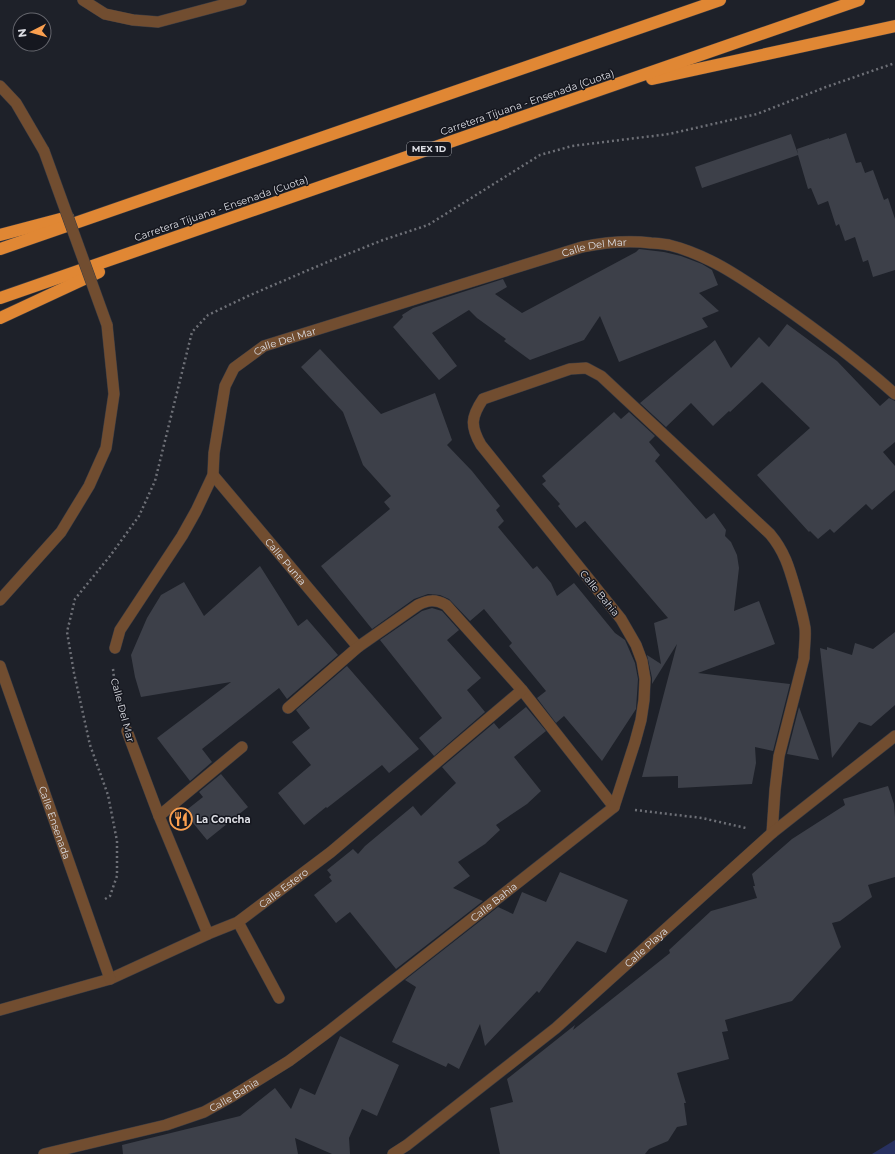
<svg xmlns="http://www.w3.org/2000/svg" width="895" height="1154" font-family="Montserrat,sans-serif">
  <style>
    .water { fill: #283160 }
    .building { fill: #3d4049 }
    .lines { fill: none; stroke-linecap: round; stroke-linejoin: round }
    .minor-casing { stroke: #393b43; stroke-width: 12 }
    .tertiary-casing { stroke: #393b43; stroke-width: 12 }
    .motorway-casing { stroke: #393b43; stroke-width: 13 }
    .path { stroke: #6e7077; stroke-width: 2.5; stroke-dasharray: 2 3; stroke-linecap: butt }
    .minor { stroke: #714d30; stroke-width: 11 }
    .tertiary { stroke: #714d30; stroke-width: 11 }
    .motorway { stroke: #e08734; stroke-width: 12 }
    .tertiary-bridge-casing { stroke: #393b43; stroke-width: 12; stroke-linecap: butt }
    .tertiary-bridge { stroke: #714d30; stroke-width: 11 }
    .labels { text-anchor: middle; stroke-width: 3; stroke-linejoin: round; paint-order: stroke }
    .shield { fill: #15171f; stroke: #a0a2a8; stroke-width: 1 }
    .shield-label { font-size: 9px; font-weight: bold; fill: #dcdde3 }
    .street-label { font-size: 10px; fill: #dcdde3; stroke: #15171f }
    .poi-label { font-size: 10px; font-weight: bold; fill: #dcdde3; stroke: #15171f; text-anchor: start }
  </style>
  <rect width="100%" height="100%" fill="#1e2129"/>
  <!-- water -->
  <path class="water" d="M895,1140V1154H872Z"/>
  <!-- building -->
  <g class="building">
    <path d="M846,133L856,163L861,162L865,173L873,170L884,200L888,198L895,219V270L873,277L868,260L863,262L855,237L845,241L839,224L836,226L828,201L818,205L811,188L808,189L798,155L702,188L695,167L791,134L798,154L797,149L829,138V139Z"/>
    <path d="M639,249L664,252L681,256L702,264L712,270L718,285L699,293L719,311L702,318L708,327L619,362L600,316L584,340L530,360L504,341L506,339L477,318L469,310L432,333L457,366L439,380L393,327L403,317L402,315L413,308L503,279L507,287L495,294L522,313L636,252Z"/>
    <path d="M787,324L837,361L880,406L889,398L895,401V442L883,452L895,466V490L872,510L866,504L834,533L830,529L818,539L810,531L809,532L757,475L810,428L762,382L730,412L729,411L713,426L691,403L666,427L640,403L715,340L731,368L759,337L769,347Z"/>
    <path d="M320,349L381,414L435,393L452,440L447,445L472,471L500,506L496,510L504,521L498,527L533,569L537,566L551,583L557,596L574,583L615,633L625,640L635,663L638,679L636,709L602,761L564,716L556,723L537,698L546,691L509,646L512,643L484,609L470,621L449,599L440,595L428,594L414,599L372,629L321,566L390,509L384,502L391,496L363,465L343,412L301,367Z"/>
    <path d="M614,412L621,419L629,412L655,436L649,442L660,455L655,461L706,519L714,513L726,530L725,536L731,542L737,555L739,568L734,611L759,601L775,644L698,673L790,684L773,751L755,747L756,763L752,784L678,788V776L642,777L677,644L652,684V678L647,655L661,664L654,623L668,618L585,521L576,528L558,506L560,504L542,484L546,481L542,476Z"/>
    <path d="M260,566L298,626L307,619L338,655L287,699L279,688L202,749L212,762L190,781L157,738L231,682L141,697L135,677L131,655L147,618L161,595L184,582L204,616Z"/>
    <path d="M432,608L442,611L459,630L447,640L481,678L467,690L485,712L434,756L419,738L442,718L380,640L422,611Z"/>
    <path d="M895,632V705L871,726L859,722L832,758L820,648L827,650V647L852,655L855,643L873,649Z"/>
    <path d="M347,666L419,749L389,773L382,765L327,808L326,807L304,825L278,793L311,765L292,742L310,728L296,710Z"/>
    <path d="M526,707L546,731L514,757L541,791L527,804L496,825L500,830L485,844L458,862L470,876L453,888L483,901L396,969L350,912L336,923L314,895L332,881L329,877L331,875L327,870L353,849L358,854L365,846L413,806L421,816L456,783L442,767L494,723L499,729Z"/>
    <path d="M799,707L819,760L787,754Z"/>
    <path d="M221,774L248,807L207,840L184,812L203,797L199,792Z"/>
    <path d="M888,786L894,804L895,817V877L868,885L872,897L840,921L832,923L841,947L792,1001L725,1020L728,1031L722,1032L729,1059L677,1073L686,1103H684L687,1125L677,1127L668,1141L649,1149L645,1154H500L490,1108L513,1102L507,1079L575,1025L573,1030L670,953L669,950L711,911L757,898L753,886H755L752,874L792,839L845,805L843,799Z"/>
    <path d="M560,872L628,900L606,953L577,941L539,993L537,991L485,1046L480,1024L459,1069L448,1063L446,1067L392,1042L416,987L405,980L498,907L513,914L522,892L546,902Z"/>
    <path d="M340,1036L399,1065L377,1116L362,1109L349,1138L350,1154H332L295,1138L298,1154H123L122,1145L240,1116L275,1088L291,1109L300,1088L315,1095Z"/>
  </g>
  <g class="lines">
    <!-- minor casing -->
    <g class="minor-casing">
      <g id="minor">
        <path id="s1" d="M213,475L358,647"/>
        <path id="s2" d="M115,648L120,630L182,536L196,511L213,475L214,453L225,386L234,368L264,346L582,247C606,242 627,240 651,243C657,243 663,244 669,245C710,255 744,280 778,303C818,331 858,361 895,394"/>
        <path d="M288,708L358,647L418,605C428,600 435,599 446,605L522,690L614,807"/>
        <path d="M127,731L159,816L208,934"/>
        <path d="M159,816L242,747"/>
        <path d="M238,922L279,998"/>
        <path id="s3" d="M0,1010L110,979L208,934L238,922L331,852L522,690"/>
        <path id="s4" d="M44,1154L166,1125L204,1112L231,1097L289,1061L328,1032L614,807L635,742L641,720L644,700L645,679L642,661L636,645L621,619L481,445C470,426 471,417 483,399L570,369L586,368L601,376L770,534C786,553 790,571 797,595C800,606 803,616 805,628C806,638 804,648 804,658L779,756L775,790L772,833"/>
        <path id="s5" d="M393,1154L407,1145L556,1028L772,833L895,736"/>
      </g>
    </g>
    <!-- tertiary casing -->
    <g class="tertiary-casing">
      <g id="tertiary">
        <path d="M83,0L105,14L133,20L158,22L241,0"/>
        <path d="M0,86L16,103L44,151"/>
        <path d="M0,600L61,532L89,486L106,448L114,394L107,325"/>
        <path id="s6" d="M0,666L110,979"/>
      </g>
    </g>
    <!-- motorway casing -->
    <g class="motorway-casing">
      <g id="motorway">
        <path d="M652,79L895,26"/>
        <path d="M0,235L68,217"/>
        <path d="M0,249C239,164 481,85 720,0"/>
        <path d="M0,298L859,0"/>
        <path d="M0,318L99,272"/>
      </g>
    </g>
    <!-- path -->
    <g class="path">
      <path d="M113,669L114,678L122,711"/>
      <path d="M635,810L702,818L746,828"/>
      <path d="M105,899L110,896L117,876V841L108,795L90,745L74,673L67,632L75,599L110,556L139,516L155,481L192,332L208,315L248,296L325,263L383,240L428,225L540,155L572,146L669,134L757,114L826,87L895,63"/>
    </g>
    <!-- minor -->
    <use href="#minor" class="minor"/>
    <!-- tertiary -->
    <use href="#tertiary" class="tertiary"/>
    <!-- motorway -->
    <use href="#motorway" class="motorway"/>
    <!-- tertiary-bridge casing -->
    <g class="tertiary-bridge-casing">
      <path id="tertiary-bridge" d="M44,151L107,325"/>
    </g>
    <!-- tertiary-bridge -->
    <use href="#tertiary-bridge" class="tertiary-bridge"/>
  </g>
  <!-- icons -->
  <defs>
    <g id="restaurant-ring" transform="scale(1.15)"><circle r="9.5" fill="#15171f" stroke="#fa9f4f" stroke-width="1.5"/><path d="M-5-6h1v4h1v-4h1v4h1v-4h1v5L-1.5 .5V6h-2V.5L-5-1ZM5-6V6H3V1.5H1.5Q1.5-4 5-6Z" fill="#fa9f4f"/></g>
  </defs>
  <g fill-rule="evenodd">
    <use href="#restaurant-ring" x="181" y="819"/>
  </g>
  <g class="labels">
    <!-- shield labels -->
    <rect class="shield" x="407" y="142" width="44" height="14" rx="3"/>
    <g class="shield-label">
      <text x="429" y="152">MEX 1D</text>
    </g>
    <!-- street labels -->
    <g class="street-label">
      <text transform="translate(527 102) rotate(-19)" y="4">Carretera Tijuana - Ensenada (Cuota)</text>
      <text transform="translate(221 208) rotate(-19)" y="4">Carretera Tijuana - Ensenada (Cuota)</text>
      <text dy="4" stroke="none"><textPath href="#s2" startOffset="692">Calle Del Mar</textPath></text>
      <text dy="4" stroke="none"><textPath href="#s2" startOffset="368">Calle Del Mar</textPath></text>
      <text dy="4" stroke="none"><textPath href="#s1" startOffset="113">Calle Punta</textPath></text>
      <text transform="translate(600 593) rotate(51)" y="4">Calle Bahia</text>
      <text transform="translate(123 710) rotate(75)" y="4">Calle Del Mar</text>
      <text dy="4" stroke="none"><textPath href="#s6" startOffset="166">Calle Ensenada</textPath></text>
      <text dy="4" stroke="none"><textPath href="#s3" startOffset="311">Calle Estero</textPath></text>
      <text dy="4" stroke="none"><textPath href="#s4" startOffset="524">Calle Bahia</textPath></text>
      <text dy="4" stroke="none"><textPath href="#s5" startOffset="327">Calle Playa</textPath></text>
      <text dy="4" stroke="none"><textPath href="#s4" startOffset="200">Calle Bahia</textPath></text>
    </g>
    <!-- poi labels -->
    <g class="poi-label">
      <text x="196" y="823">La Concha</text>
    </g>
  </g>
  <!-- north arrow -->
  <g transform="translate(32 32) rotate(264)"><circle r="19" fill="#15171f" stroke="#65666d"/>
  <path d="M0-3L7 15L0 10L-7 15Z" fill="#fa9f4f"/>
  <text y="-6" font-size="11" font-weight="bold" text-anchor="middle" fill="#dcdde3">N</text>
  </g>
</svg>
